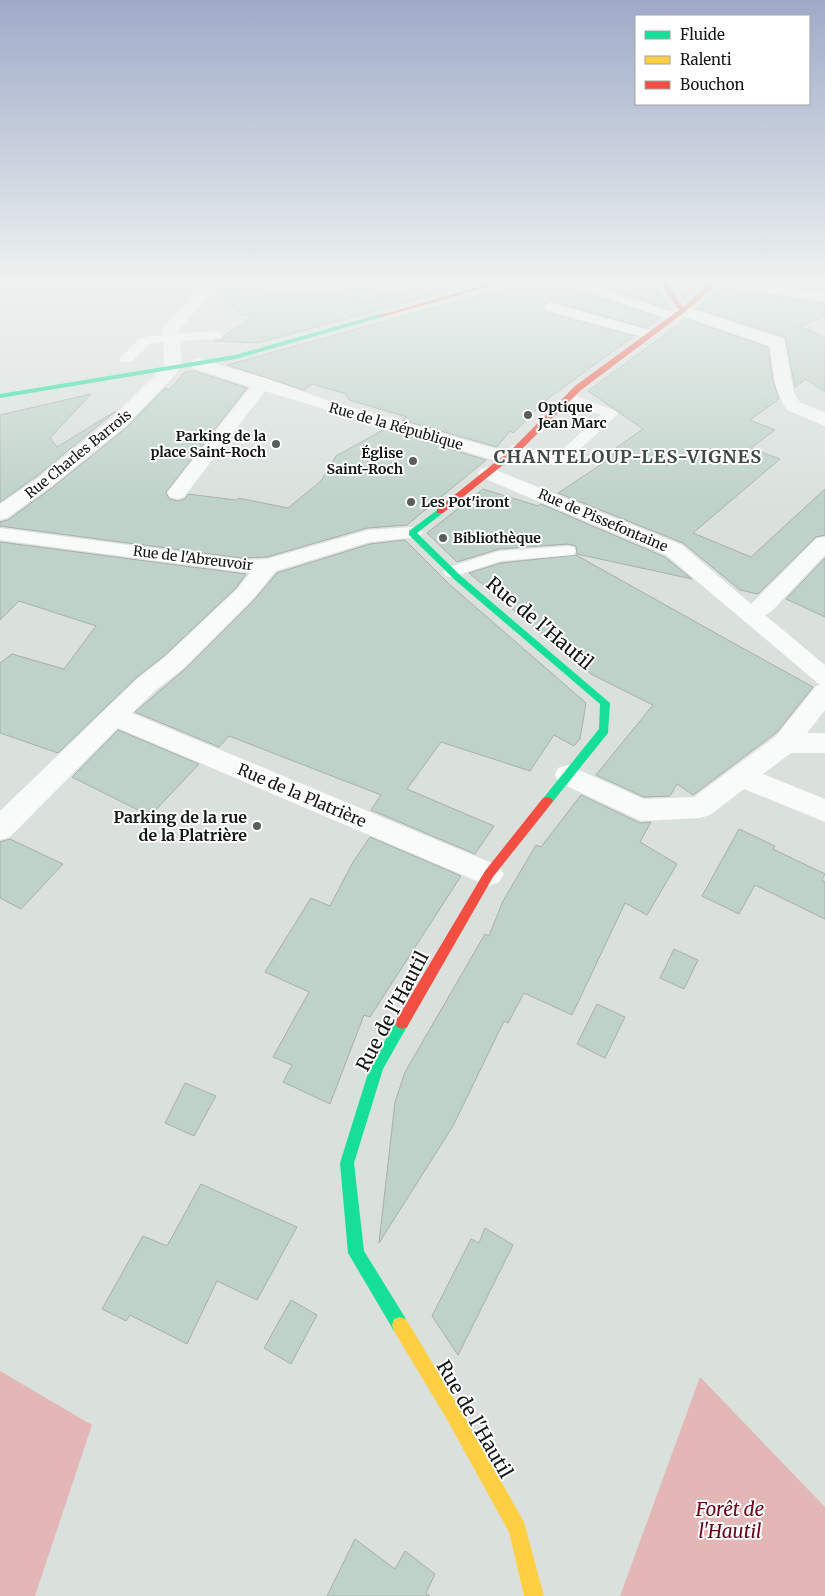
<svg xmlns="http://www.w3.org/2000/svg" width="825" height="1596" font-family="Merriweather,serif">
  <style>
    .forest { fill: #e2b7b6 }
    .building { fill: #bed2c9; stroke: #aaaeac }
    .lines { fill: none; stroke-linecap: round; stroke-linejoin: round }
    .lane { fill: #f9fafa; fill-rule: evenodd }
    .street { fill: #f9fafa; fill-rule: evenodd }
    .fast { fill: #16e098; fill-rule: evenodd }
    .slow { fill: #ffcf43; fill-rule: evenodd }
    .jam { fill: #f24e42; fill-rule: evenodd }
    .poi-dot { fill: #595e5b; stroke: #fff; stroke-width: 2 }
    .labels { text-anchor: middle; stroke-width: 4; stroke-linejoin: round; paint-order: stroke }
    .far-poi-label { font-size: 14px; font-weight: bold; fill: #131715; stroke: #fff; text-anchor: start }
    .far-street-label { font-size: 14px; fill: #131715; stroke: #fff }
    .street-label { font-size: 16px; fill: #131715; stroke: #fff }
    .poi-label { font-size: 16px; font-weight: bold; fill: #131715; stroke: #fff; text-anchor: end }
    .far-district-label { font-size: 18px; font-weight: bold; letter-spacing: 1px; fill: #404a45; stroke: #fff }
    .near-street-label { font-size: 19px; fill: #131715; stroke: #fff }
    .near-park-label { font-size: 19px; font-style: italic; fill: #690319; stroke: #fff }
  </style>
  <rect width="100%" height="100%" fill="#dae1dd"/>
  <!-- forest -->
  <g class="forest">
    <path d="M0,1371L92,1425L35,1596H0Z"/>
    <path d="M700,1377L825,1507V1596H620Z"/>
  </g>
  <!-- building -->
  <g class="building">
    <path d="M226,281H241L251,288L307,294L336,291L349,286L355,281H373L358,302L425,283L440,293L258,343L214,341L223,339L225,335L254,316L240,314L216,292Z"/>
    <path d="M530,281H560L563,285L660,318L646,328L550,301L543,305L546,312L634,336L550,397L513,433L510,431L497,447L402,420L407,417L349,400L346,394L312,384L304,390L227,365Z"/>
    <path d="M585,281H652L671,310Z"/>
    <path d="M672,281H705L684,299Z"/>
    <path d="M727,281H741L737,284L739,290L825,303V316L799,327L825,337V392L806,379L795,387L785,337L697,309Z"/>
    <path d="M749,281H825V291Z"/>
    <path d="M686,319L768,347L773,380L779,399L750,420L775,430L751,448L780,459L693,533L751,557L825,489V535L816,537L758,594L740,590L683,543L558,493L614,456L609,453L643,429L588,391Z"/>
    <path d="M195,371L247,388L166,492L169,499L178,501L185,499L188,494L236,500L238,498L288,508L321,481L336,456L385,429L486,460L407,525L367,528L267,557L242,558L0,526V522L8,520L53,487L126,428L165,388L169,390L185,372Z"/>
    <path d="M91,394L50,438L57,447L116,411L37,476L0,502V415Z"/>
    <path d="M483,489L538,506L541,504L665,557L692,579L577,554L576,546L568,544L499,549L457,562L427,533Z"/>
    <path d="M405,540L449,584L586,703L580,739L574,746L554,735L530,771L441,742L407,789L494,826L475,854L371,810L381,795L229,736L219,747L135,712L184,670L254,600L277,573L370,544Z"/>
    <path d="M0,542L246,574L236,588L164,656L137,677L58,753L0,733V663L12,654L64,669L96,626L19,601L0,620Z"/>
    <path d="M576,555L728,640L813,687L777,732L693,795L677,784L670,796L644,797L596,775L653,705L591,674L469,573L501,563Z"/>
    <path d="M825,558V617L786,599Z"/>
    <path d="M118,730L199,764L150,816L72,777Z"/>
    <path d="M581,795L640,823L651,822L640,842L677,864L647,915L625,903L572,1015L524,993L508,1023L504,1021L453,1126L379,1243L395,1102L405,1072L485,934L489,936L503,901L536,845L541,847Z"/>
    <path d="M739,829L775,846L773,849L825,874L822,880L825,882V919L755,885L739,914L702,896Z"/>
    <path d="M370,837L461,876L370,1017L364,1015L330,1104L283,1082L292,1065L273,1057L309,992L265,972L311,898L330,906L353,862Z"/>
    <path d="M10,839L63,864L21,909L0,898V842Z"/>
    <path d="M674,949L698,960L684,989L660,978Z"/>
    <path d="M597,1004L625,1017L605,1058L577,1044Z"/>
    <path d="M185,1083L216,1096L194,1136L165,1123Z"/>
    <path d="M201,1184L297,1227L257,1300L217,1281L187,1344L130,1315L126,1321L102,1309L143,1236L167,1246Z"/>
    <path d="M485,1228L513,1245L458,1355L432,1316L471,1239L479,1243Z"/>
    <path d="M291,1300L317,1315L291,1364L264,1348Z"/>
    <path d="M355,1539L395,1569L405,1551L435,1574L426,1593L430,1596H327Z"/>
  </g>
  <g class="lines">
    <!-- lane -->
    <g class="lane">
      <path d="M339,281H353C344,290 310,296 301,287L307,283Z"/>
      <path d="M456,281H469L480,291L474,295Z"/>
      <path d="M562,281H579L679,314L681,317L675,321L671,320L564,283Z"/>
      <path d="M743,282L825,293V301L739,288V284Z"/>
      <path d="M550,303L655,332L657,335L651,339L546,310L544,307Z"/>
      <path d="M217,331L223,335L221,338L154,343L149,345L131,362H121L119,359L139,339L149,336Z"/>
      <path d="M569,393L616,411L618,414L563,465H553L512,452L510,449L512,446L517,445L555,456L601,415L564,400L562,397Z"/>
      <path d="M568,546L574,547L576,551L574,555L501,561L452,577L446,576L443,572L446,568L499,551Z"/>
    </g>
    <!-- street -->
    <g class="street">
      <path d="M208,281H224L179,329L182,362L178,372L125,427L52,486L7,518L0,520V504L38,478L111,419L164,366L163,328Z"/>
      <path d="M243,281H292L312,284L315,287L307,292L251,286Z"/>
      <path d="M683,306L784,339L794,393L800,402L825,413V426L787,410C773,390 773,369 770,346L677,314L675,311L677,308Z"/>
      <path d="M199,359L268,379L323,399L514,454L517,458L514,462H500L265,391L184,497L177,499L170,497L167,493L170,489L250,387L193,368L190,364L193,360Z"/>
      <path d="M488,467L682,545L751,604L817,538L825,537V555L771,612L765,615L825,665V710L807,733H825V753H791L763,774L825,799V822L744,789L710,815L700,818L641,821L558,782L555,775L558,768L568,765L644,799L694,797L776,736L816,686L820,685L666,555L481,477L478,473L481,469Z"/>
      <path d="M412,527L419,529L423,533L419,537L370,542L276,571L253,599L183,669L156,690L132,713L499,866L504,874L499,882L489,886L479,882L118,728L10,837L0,840V811L138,678L165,657L237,589L250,573L0,540V528L242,560L267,559L368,530Z"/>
    </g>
    <!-- fast -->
    <g class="fast">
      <path d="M380,314L383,316L382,317L236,359L0,398V394L235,355Z"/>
      <path d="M440,508L444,511L443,513L417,533L461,576L610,703L608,733L551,804H543L541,801L599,729L600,704L455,580L409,535V531Z"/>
      <path d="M402,1017L407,1019L409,1023L383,1069L354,1163L364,1251L406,1319L408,1325L406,1331L400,1333L394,1331L348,1253L340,1163L370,1067L397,1019Z"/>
    </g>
    <!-- slow -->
    <path class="slow" d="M400,1317L406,1319L457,1404L524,1522L544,1596H524L509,1532L445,1416L394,1331L392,1325L394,1319Z"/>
    <!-- jam -->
    <g class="jam">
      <path d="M499,281H509L382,317L377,316Z"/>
      <path d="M659,281H665L683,307L713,281H720L685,312L581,390L519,452L443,513H437V509L513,448L575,386L679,310Z"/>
      <path d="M547,797L551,798L553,801L551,804L493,877L407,1027L402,1029L397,1027L395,1023L397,1019L485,871L543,798Z"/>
    </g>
  </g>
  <!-- sky -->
  <linearGradient id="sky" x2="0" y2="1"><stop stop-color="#9eaac8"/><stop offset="0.56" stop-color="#eef2f0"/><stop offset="1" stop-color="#eef2f0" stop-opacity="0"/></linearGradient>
  <rect width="825" height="504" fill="url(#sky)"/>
  <!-- markers -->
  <g class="poi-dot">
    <circle cx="528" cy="415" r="5"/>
    <circle cx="276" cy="444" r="5"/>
    <circle cx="413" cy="461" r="5"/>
    <circle cx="411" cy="502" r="5"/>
    <circle cx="443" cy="538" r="5"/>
    <circle cx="257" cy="826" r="5"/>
  </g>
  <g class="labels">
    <!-- far-poi labels -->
    <g class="far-poi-label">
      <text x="538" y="412">Optique<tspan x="538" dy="16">Jean Marc</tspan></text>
      <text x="266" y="441" text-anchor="end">Parking de la<tspan x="266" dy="16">place Saint-Roch</tspan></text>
      <text x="403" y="458" text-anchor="end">Église<tspan x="403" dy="16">Saint-Roch</tspan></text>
      <text x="421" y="507">Les Pot'iront</text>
      <text x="453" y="543">Bibliothèque</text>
    </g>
    <!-- far-street labels -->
    <g class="far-street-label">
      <text transform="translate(396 426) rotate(16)" y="5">Rue de la République</text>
      <text transform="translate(78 454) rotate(-39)" y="5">Rue Charles Barrois</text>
      <text transform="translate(603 520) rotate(23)" y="5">Rue de Pissefontaine</text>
      <text transform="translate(193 558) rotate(7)" y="5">Rue de l'Abreuvoir</text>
    </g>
    <!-- street labels -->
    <g class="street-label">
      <text transform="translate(302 795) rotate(23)" y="6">Rue de la Platrière</text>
    </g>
    <!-- poi labels -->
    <g class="poi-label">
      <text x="247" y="823">Parking de la rue<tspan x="247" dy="18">de la Platrière</tspan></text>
    </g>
    <!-- far-district labels -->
    <g class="far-district-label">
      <text x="628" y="463">CHANTELOUP-LES-VIGNES</text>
    </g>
    <!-- near-street labels -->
    <g class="near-street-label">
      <text transform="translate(540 623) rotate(40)" y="7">Rue de l'Hautil</text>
      <text transform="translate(392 1011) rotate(-62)" y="7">Rue de l'Hautil</text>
      <text transform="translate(475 1419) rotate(60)" y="7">Rue de l'Hautil</text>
    </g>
    <!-- near-park labels -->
    <g class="near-park-label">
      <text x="730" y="1516">Forêt de<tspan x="730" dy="22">l'Hautil</tspan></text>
    </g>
  </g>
  <!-- legend -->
  <rect x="635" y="15" width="175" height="90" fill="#ffffff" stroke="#a1a2a1"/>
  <rect x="645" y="31" width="25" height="8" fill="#16e098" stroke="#a1a2a1"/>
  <text x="680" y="40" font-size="15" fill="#131715">Fluide</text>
  <rect x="645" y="56" width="25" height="8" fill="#ffcf43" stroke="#a1a2a1"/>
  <text x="680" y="65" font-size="15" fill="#131715">Ralenti</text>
  <rect x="645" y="81" width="25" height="8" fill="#f24e42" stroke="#a1a2a1"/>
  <text x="680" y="90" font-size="15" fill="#131715">Bouchon</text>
</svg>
